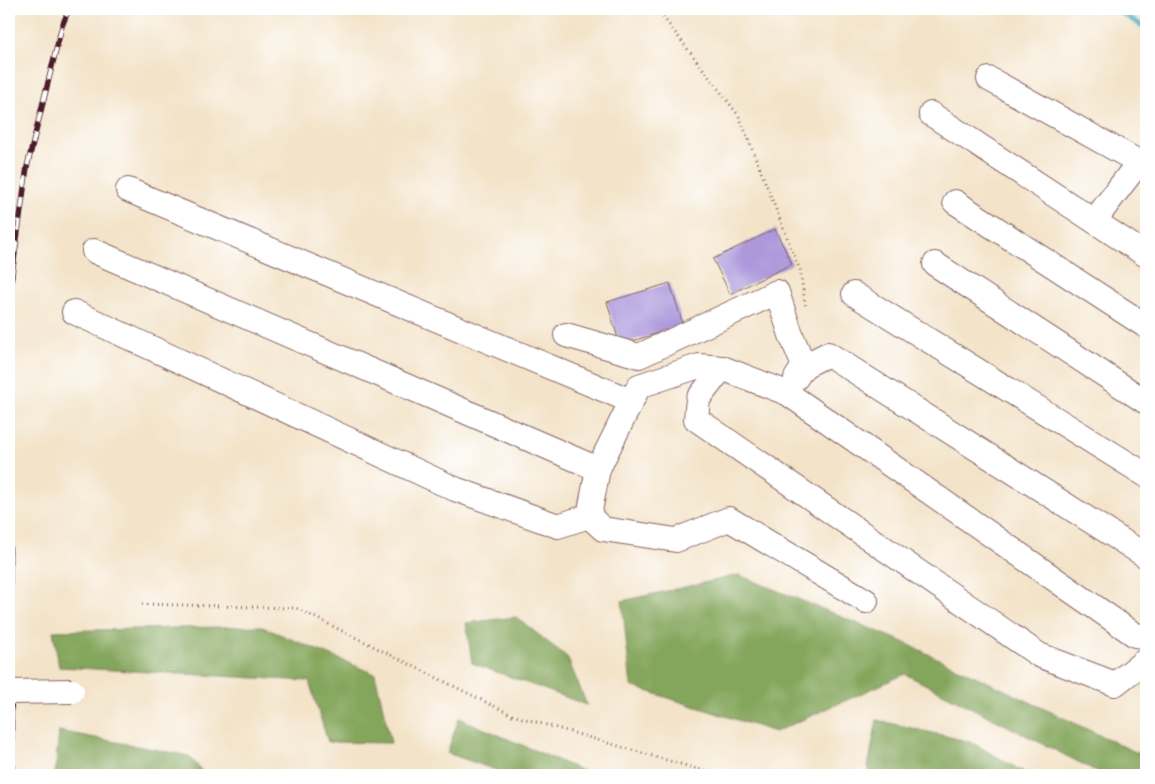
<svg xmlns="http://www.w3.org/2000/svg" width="1155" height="784" font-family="Kalam,sans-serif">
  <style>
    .forest { fill: #84a65c; stroke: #676244 }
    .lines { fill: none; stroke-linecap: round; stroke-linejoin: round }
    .stream { stroke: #40a9bf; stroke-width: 5.5 }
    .building { fill: #ac98db }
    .minor-casing { stroke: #856462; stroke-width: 26 }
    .path { stroke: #856462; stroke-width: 3; stroke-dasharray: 1 4; stroke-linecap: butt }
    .minor { stroke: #fff; stroke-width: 24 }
    .rail-casing { stroke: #4a1f2b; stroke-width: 5.5 }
    .rail { stroke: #fff; stroke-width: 4; stroke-dasharray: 11; stroke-linecap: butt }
    .minor-bridge-casing { stroke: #856462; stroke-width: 26; stroke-linecap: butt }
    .minor-bridge { stroke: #fff; stroke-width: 24 }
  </style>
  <rect width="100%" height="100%" fill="#fff"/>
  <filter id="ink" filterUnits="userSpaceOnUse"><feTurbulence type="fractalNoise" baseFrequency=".02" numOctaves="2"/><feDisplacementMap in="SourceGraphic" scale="10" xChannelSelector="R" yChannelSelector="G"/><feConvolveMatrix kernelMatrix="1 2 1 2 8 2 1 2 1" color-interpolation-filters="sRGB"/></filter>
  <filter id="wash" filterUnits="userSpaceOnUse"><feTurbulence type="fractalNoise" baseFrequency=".0096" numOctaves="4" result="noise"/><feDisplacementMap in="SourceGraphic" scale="20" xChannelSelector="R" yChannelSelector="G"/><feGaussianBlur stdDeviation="1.12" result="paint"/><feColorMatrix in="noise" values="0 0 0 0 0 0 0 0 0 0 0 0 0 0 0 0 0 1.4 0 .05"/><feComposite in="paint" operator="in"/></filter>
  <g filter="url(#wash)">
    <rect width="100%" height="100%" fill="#f3e3c8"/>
    <!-- forest -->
    <g class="forest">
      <path d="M739,575L901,641L1146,757V775H1104L905,674L775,732L631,686L622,601Z"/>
      <path d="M516,617L567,657L587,705L472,663L466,623Z"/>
      <path d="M260,626L375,674L391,743L328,742L309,681L59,667L53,631Z"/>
      <path d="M459,718L592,775H510L447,753Z"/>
      <path d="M877,720L971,742L1029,775H872L868,767Z"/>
      <path d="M59,731L189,756L205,775H55Z"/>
    </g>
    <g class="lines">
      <!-- stream -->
      <path class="stream" d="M1115,9L1146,28"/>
    </g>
    <g id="blocks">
      <!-- building -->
      <g class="building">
        <path d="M775,229L792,264L730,294L713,259Z"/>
        <path d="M670,283L683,325L620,345L607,302Z"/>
      </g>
    </g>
  </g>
  <g filter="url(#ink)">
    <use href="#blocks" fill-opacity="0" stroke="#856462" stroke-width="1"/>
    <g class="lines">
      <!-- minor casing -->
      <g class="minor-casing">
        <g id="minor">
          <path d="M989,79L1146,166"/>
          <path d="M931,114L1146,255"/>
          <path d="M128,190L631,401"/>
          <path d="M955,202L1146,326"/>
          <path d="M1094,221L1139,162"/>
          <path d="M94,251L598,469"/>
          <path d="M935,264L1146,402"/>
          <path d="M854,294L1146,475"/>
          <path d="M74,312L455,489L558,526L589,516"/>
          <path d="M566,335L639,356L777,292L791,335L804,366L796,378"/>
          <path d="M804,366L828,354L1146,556"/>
          <path d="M722,368L699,366L639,386L598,469L589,516L603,529L676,540L729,519L866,601"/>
          <path d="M1146,636L1135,635L787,393L722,368L698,399L696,419L1039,655L1115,684L1146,660"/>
        </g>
      </g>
      <!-- path -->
      <g class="path">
        <path d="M657,9L739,116L800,270L806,309"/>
        <path d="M142,604L296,608L512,715L718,775"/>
      </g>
      <!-- minor -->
      <use href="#minor" class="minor"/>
      <!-- rail casing -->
      <g class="rail-casing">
        <g id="rail">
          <path d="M9,296L27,167L62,26L69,9"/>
          <path d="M9,510L12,775"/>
        </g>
      </g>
      <!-- rail -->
      <use href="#rail" class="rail"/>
      <!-- minor-bridge casing -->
      <g class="minor-bridge-casing">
        <path id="minor-bridge" d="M9,692L72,691"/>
      </g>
      <!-- minor-bridge -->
      <use href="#minor-bridge" class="minor-bridge"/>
    </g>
  </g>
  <!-- margin -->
  <rect width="1155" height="784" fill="none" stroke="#fff" stroke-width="30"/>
</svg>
